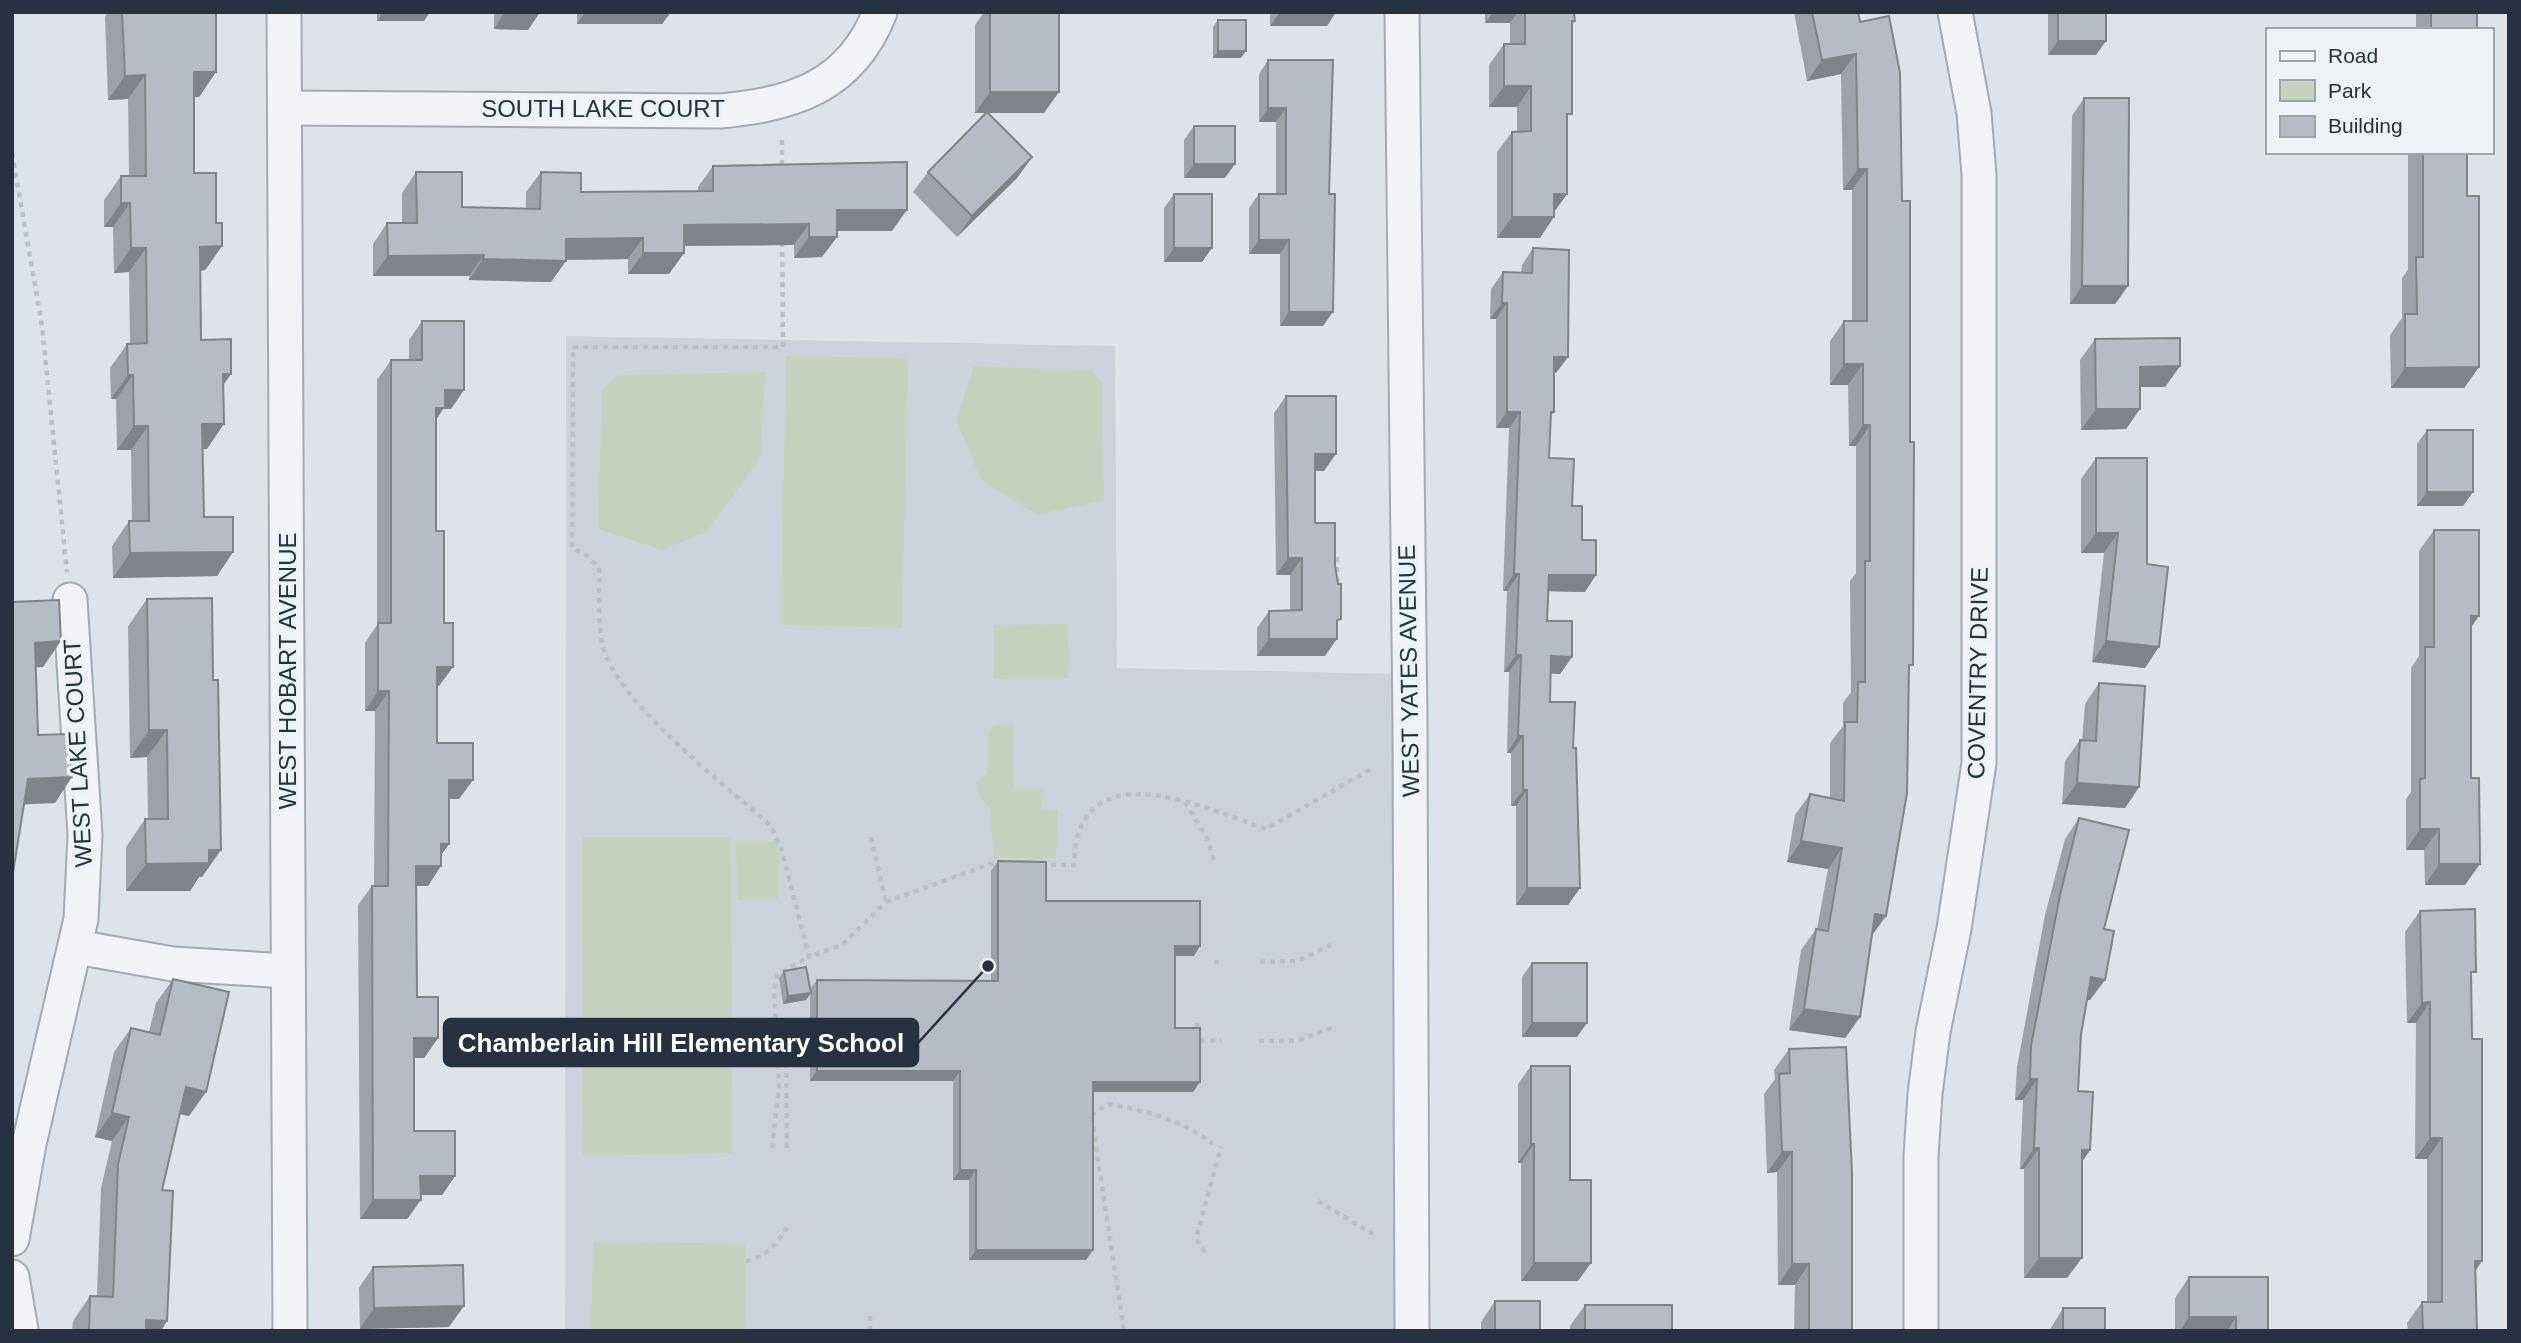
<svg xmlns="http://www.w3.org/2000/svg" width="2521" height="1343" font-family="Arial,sans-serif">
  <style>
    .built { fill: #ccd2db }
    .green { fill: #c5d3be }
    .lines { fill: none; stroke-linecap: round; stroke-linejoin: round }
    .minor-casing { stroke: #a3aab3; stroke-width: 37 }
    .path { stroke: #bcc1c8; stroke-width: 4.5; stroke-dasharray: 5 5; stroke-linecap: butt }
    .minor { stroke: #f1f3f7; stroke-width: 33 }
    .wall { fill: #9ca2aa }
    .shaded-wall { fill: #7f848b }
    .building { fill: #b5bcc6; stroke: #7f848b; stroke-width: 2 }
    .labels { text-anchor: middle; stroke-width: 7; stroke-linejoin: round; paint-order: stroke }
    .street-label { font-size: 24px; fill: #263241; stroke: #edf2f6 }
    .leader { fill: none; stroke: #263241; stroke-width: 2.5 }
    .callout-dot { fill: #263241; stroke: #edf2f6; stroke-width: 2.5 }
    .callout { fill: #263241; stroke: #263241; stroke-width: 2.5 }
    .callout-label { font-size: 26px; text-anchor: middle; font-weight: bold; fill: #fff }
  </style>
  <rect width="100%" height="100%" fill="#dee3e9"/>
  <!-- built -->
  <path class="built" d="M566,336L1115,346L1117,668L1409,674L1412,1331H565Z"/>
  <!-- green -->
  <g class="green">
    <path d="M786,356L908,358L902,628L781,625Z"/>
    <path d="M974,366L1092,371L1102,382L1104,500L1037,515L981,480L956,420Z"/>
    <path d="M765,372L760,458L707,532L662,550L598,529L602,390L617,375Z"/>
    <path d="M1068,624L1069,678L994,679V625Z"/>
    <path d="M1013,723L1014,788H1043L1041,810H1058L1056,858H994L990,809L978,795L976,782L988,772V731L995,725Z"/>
    <path d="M582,837H731L732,1153L583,1156Z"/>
    <path d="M736,841H779V900H737Z"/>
    <path d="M593,1241L746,1244L745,1331H591Z"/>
  </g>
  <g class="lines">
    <!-- minor casing -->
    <g class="minor-casing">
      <g id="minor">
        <path d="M284,12L290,1331"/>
        <path d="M1402,12L1410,724L1412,1331"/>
        <path d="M285,108L720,111C793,105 851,86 880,12"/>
        <path d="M76,947L173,964L288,971"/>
        <path d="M12,1239L29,1144L81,919L85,835L70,600"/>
        <path d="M12,1277L21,1330"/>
        <path d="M1921,1331V1156L1925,1094L1933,1032L1954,929L1979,763V175L1974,113L1955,12"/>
      </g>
    </g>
    <!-- path -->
    <g class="path">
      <path d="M782,140V171"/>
      <path d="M12,153L42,326L67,572"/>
      <path d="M782,242L783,347H573L572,548L587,556L599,568C600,592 597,619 602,643C613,699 725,785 770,825L781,847L809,957L842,945L886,902L990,864H1001"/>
      <path d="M1337,557V588"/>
      <path d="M1185,802L1207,838L1214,861"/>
      <path d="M871,837L886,902"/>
      <path d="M1041,865H1074C1076,747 1203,807 1266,829L1371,769"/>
      <path d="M1214,962H1221"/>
      <path d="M1260,962L1297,961L1331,945"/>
      <path d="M1197,1023L1198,1041L1221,1040"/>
      <path d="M1259,1041H1296L1332,1028"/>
      <path d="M1091,1115L1108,1104C1145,1110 1183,1121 1213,1144"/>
      <path d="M1093,1127L1124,1331"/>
      <path d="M772,1148L779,1087L774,989L778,974L809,957"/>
      <path d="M787,1148L786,1040H810"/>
      <path d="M1318,1201L1373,1234"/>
      <path d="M1205,1252L1196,1239L1221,1147"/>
      <path d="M746,1261C769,1255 777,1244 789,1224"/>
      <path d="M870,1331V1314"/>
    </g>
    <!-- minor -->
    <use href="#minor" class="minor"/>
  </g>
  <!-- wall -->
  <g class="wall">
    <path d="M108,12H122L216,72L199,97H194V173L216,223L222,246L205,270L201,271V340L231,374L223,385L207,449H203L204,517L233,552L217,576L113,578L112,546L129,521H132L131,450H117L116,399H111L110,368L127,344H130L129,272L114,273L113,227H104V200L121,176H129L128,99L108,100L105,17Z"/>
    <path d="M377,12H430L424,21H377Z"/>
    <path d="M494,12H540L528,30L494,29Z"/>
    <path d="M577,12H671L662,24H577Z"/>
    <path d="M984,12H1059L1044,113H988L1032,157L1017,178L957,237L913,192L928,172L987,113H975V25Z"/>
    <path d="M1270,12H1336L1327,26H1270Z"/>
    <path d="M1485,12H1574L1575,21L1572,25L1567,120V194L1554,212L1540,238H1497V152L1512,132H1517V107H1489V65L1504,44H1510V23H1485Z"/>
    <path d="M1794,12H1858L1909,671L1860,1017L1845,1038L1789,1030L1801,950L1816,929H1817L1828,869L1787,862L1795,815L1810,794L1830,798V743L1843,726V703L1851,692L1850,581L1856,573V446H1849L1848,385H1830V341L1844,321H1852V190H1843L1841,74L1807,81Z"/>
    <path d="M2048,12H2106L2096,55H2048Z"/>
    <rect x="2416" y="12" width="61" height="18"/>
    <path d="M1218,20L1241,58H1213V27Z"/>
    <path d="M1268,60H1333L1323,326H1280V254H1249V208L1259,194H1276V122H1259V74Z"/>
    <path d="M2084,98L2128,286L2115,304H2070L2072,116Z"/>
    <path d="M1194,126L1225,178H1184V140Z"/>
    <path d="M2410,152H2467V196L2479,367L2464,388H2391L2390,335L2402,318V278L2408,270V155Z"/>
    <path d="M713,166L892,231H837L822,257L794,258V245L684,246V253L669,274H628V259L566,260L551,282L469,280V276H373V244L387,223H402V193L416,172L462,207L526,208V192L541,172L581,192H698V187Z"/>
    <path d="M1174,194L1202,262H1164V208Z"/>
    <path d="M1533,248L1568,357L1556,373H1554V412L1550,417L1549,458L1572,506L1582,540L1585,592L1549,591L1547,621L1572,657L1560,674L1550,673V702L1573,748L1580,888L1568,905H1516V806H1511V753H1507L1509,672H1504L1507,591H1503L1509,428H1496V319H1490L1491,289L1503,272L1521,273L1522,265Z"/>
    <path d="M422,321L451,409H443L436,420V531L439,686H437V743L459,799H449L441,855L428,886H416L417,997L438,1038L424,1058H414V1131L455,1176L442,1195H421L407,1219H360L358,905L372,886H374L375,711H365V643L377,625V380L391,360H409V340Z"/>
    <path d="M2095,339L2180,366L2165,387H2140L2126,429L2081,430L2080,360Z"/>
    <path d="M1286,396L1324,471H1315V523L1337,625L1325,656H1257V628L1269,611H1290V575H1276L1274,413Z"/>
    <path d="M2427,430L2463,506H2417V444Z"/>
    <path d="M2096,458H2147L2145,668L2092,662L2104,553H2081V479Z"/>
    <path d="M2434,530L2471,628L2465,885H2425L2424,850H2406V799L2411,792V668L2419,656V551Z"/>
    <path d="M147,599L202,877H199L190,891H126V847L145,819H148L147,757L130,758L128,626Z"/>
    <path d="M2099,683L2139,787L2125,808L2062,804L2065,761L2080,740L2082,741L2085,704Z"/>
    <path d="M2079,818L2104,929L2090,1000H2087L2081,1034L2078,1091L2090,1150L2082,1162L2067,1278H2024V1169H2020L2023,1100H2015L2017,1067L2045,915L2065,839Z"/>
    <path d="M998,861L1046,901L1194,956H1175V1028L1193,1092H1093L1086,1260H969V1180H953V1081H810V994L806,1000L783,1004L779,978L784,971L810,989L817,980L991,981V871Z"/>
    <path d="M2420,911L2471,980L2472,1039L2482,1261L2476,1270L2477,1331H2408L2407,1323L2422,1302H2427V1159H2415L2416,1023H2407L2405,932Z"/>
    <path d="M1532,963L1577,1037H1522V977Z"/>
    <path d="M173,979L189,1116L179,1114L162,1190L161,1331H72L73,1321L90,1296H97L101,1188L112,1141L95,1137L114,1052L131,1028L149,1032L156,1003Z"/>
    <path d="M1789,1049L1852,1331H1794L1795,1285H1778L1777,1172L1767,1173L1764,1094L1775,1079L1774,1070Z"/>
    <path d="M1531,1066L1570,1180L1578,1281H1521V1163H1518V1084Z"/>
    <path d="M373,1267L449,1327L360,1329L359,1288Z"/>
    <path d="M2189,1277L2268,1331H2175V1298Z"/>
    <path d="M1495,1301L1540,1331H1481V1322Z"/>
    <path d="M1585,1305L1672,1331H1570V1326Z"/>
    <path d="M2063,1308L2105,1331H2049Z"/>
  </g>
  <!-- shaded-wall -->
  <g class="shaded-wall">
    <path d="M383,12H430L424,21H377Z"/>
    <path d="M505,12H540L528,30L494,29Z"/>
    <path d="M585,12H671L662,24H577Z"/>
    <path d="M1280,12H1336L1327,26H1270Z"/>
    <path d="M1493,12H1518L1510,23H1485Z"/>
    <path d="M2058,41H2106L2096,55H2048Z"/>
    <path d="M1218,51H1246L1241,58H1213Z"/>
    <path d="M1856,54L1841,74L1807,81L1822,60Z"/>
    <path d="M194,72H216L199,97H177Z"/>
    <path d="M145,75L128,99L108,100L125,76Z"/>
    <path d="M1504,86H1531L1517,107H1489Z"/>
    <path d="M990,92H1059L1044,113H975Z"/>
    <path d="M1268,108H1286L1276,122H1259Z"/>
    <path d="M1032,157L1017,178L957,237L972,216Z"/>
    <path d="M1194,164H1235L1225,178H1184Z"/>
    <path d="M1858,169H1867L1852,190H1843Z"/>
    <path d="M1554,194H1567L1552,215Z"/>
    <path d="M121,203H130L113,227H104Z"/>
    <path d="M837,210H907L892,231H822Z"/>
    <path d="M1512,217H1554L1540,238H1497Z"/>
    <path d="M809,224L794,245L669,246L684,225Z"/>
    <path d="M809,237H837L822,257L794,258Z"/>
    <path d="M643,238L628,259L552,260L566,239Z"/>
    <path d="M1259,240H1289L1280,254H1249Z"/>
    <path d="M222,246L205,270L183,271L200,247Z"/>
    <path d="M131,248H146L129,272L114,273Z"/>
    <path d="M1174,248H1212L1202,262H1164Z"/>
    <path d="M643,253H684L669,274H628Z"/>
    <path d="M484,255L469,276H373L388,256Z"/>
    <path d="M483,259L566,261L551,282L469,280Z"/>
    <path d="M2082,286H2128L2115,304H2070Z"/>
    <path d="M1502,303H1507L1496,319H1490Z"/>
    <path d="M1289,312H1333L1323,326H1280Z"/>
    <path d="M1554,357H1568L1556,373H1542Z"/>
    <path d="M1844,364H1863L1848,385H1830Z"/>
    <path d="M2180,366L2165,387H2125L2140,367Z"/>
    <path d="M2479,367L2464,388H2391L2405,368Z"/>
    <path d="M223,374H231L214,398Z"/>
    <path d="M128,375H133L116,399H111Z"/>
    <path d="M445,390H464L451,409H443L431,427H422Z"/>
    <path d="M2096,409H2140L2126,429L2081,430Z"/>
    <path d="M1507,412H1520L1509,428H1496Z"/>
    <path d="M202,424H224L207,449H185Z"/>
    <path d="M1863,425H1870L1856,446H1849Z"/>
    <path d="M134,426H148L131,450H117Z"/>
    <path d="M1315,454H1336L1324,471H1303Z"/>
    <path d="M2427,492H2473L2463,506H2417Z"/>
    <path d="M2096,533H2118L2104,553H2081Z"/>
    <path d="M233,552L217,576L113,578L130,553Z"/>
    <path d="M1288,558H1302L1290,575H1276Z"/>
    <path d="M1514,574H1519L1507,591H1503Z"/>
    <path d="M1549,575H1596L1585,592L1538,591Z"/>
    <path d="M2471,616H2479L2464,637Z"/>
    <path d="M1269,639H1337L1325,656H1257Z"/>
    <path d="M61,641L43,667L17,668L35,643Z"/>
    <path d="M2106,641L2159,647L2145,668L2092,662Z"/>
    <path d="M1516,655H1521L1509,672H1504Z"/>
    <path d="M1551,656L1572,657L1560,674L1539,673Z"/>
    <path d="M437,667H453L439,686H424Z"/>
    <path d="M378,691H389L375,711H365Z"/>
    <path d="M149,730H167L147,757L130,758Z"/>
    <path d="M1518,736H1523L1511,753H1507Z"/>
    <path d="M72,777L55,803L12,805L28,779Z"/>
    <path d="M449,780H473L459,799H435Z"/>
    <path d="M2077,783L2139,787L2125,808L2062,804Z"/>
    <path d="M1523,790H1527L1516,806H1511Z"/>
    <path d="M2420,829H2439L2424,850H2406Z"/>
    <path d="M1801,841L1842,848L1828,869L1787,862Z"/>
    <path d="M441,844H449L435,864Z"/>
    <path d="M209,850H221L202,877H199L190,891H126L146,864Z"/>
    <path d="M2439,864H2480L2465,885H2425Z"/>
    <path d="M416,866H441L428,886H402Z"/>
    <path d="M1527,888H1580L1568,905H1516Z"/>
    <path d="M1875,914L1886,916L1871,937Z"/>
    <path d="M1175,946H1200L1194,956H1169Z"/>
    <path d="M2091,977L2105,980L2090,1000L2077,998Z"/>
    <path d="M811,993L806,1000L783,1004L788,996Z"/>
    <path d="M2430,1002L2416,1023H2407L2422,1003Z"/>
    <path d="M1804,1009L1860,1017L1845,1038L1789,1030Z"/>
    <path d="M1532,1023H1587L1577,1037H1522Z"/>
    <path d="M414,1038H438L424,1058H401Z"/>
    <path d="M817,1071H960L953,1081H810Z"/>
    <path d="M2030,1079H2037L2023,1100H2015Z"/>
    <path d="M1093,1082H1200L1193,1092H1086Z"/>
    <path d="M186,1087L206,1092L189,1116L168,1111Z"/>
    <path d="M112,1113L129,1117L112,1141L95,1137Z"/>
    <path d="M2430,1138H2442L2427,1159H2415Z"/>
    <path d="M1531,1144H1534L1521,1163H1518Z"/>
    <path d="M2034,1148H2039L2024,1169H2020Z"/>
    <path d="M2082,1150H2090L2076,1171Z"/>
    <path d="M1782,1152H1792L1777,1172L1767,1173Z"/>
    <path d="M960,1170H976L969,1180H953Z"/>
    <path d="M420,1176H455L442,1195H407Z"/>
    <path d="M373,1200H421L407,1219H360Z"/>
    <path d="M976,1250H1093L1086,1260H969Z"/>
    <path d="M2039,1258H2082L2067,1278H2024Z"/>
    <path d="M2475,1261H2482L2467,1282Z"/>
    <path d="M1534,1263H1591L1578,1281H1521Z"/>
    <path d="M1792,1264H1809L1795,1285H1778Z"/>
    <path d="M464,1306L449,1327L360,1329L374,1308Z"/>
    <path d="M2189,1317H2236L2227,1331H2180Z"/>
    <path d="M146,1320L167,1321L161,1331H138Z"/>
  </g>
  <!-- building -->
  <g class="building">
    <path d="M122,12H216V72H194V173H216V223H222V246L200,247L201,340L231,339V374H223L224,424H202L204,517H233V552L130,553L129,521H149L148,426H134L133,375H128L127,344L147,343L146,248H131L130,203H121V176H146L145,75L125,76Z"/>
    <rect x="990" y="12" width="69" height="80"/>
    <path d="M1525,12H1574L1575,21H1572V114H1567V194H1554V217H1512V132L1531,131V86H1504V44H1525Z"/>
    <path d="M1812,12H1858L1860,22L1889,16L1900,73L1902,201H1910V442H1914L1913,665H1909L1907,793L1886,916L1875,914L1860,1017L1804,1009L1816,929L1828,931L1842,848L1801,841L1810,794L1844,801L1845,722H1857L1858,682H1865V561H1870V425H1863V364H1844V321H1867V169H1858L1856,54L1822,60Z"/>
    <rect x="2058" y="12" width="48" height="29"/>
    <rect x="2431" y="12" width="46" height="18"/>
    <rect x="1218" y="20" width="28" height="31"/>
    <path d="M1268,60H1333L1329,194H1335L1333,312H1289V240H1259V194H1286V108H1268Z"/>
    <path d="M2084,98H2129L2128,286H2082Z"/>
    <path d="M987,112L1032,157L972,216L928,172Z"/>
    <rect x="1194" y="126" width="41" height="38"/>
    <path d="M2423,152H2467V196H2479V367L2405,368V314H2417L2416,257H2423Z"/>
    <path d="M907,162V210H837V237H809V224L684,225V253H643V238L566,239V261L483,259L484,255L388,256L387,223H417L416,172H462V207L540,209L541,172L581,173V192L713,191V166Z"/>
    <rect x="1174" y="194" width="38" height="54"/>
    <path d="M1533,248L1569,250L1568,357H1554V412H1551L1549,458L1574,459L1572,506H1582V540H1596V575H1549L1547,621H1572V657L1551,656L1550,702H1575L1573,748H1576L1580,888H1527V790H1523V736H1518L1521,655H1516L1519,574H1514L1520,412H1507V303H1502L1503,272L1532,273Z"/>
    <path d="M422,321H464V390H445V408H436V531H444V623H453V667H437V743H473V780H449V844H441V866H416L417,997H438V1038H414V1131H455V1176H420L421,1200H373L372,886H388L389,691H378V623H391V360H422Z"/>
    <path d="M2180,338V366L2140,367V409H2096L2095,339Z"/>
    <path d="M1286,396H1336V454H1315V523H1335V565L1338,584H1341V619L1337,620V639H1269V611L1302,610V558H1288Z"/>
    <rect x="2427" y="430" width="46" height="62"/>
    <path d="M2096,458H2147V564L2168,567L2159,647L2106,641L2118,533H2096Z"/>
    <path d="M2434,530H2479V616H2471V778H2479L2480,864H2439V829H2420V779L2425,778V647H2434Z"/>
    <path d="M212,598L213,680H218L221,850H209V863L146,864L145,819H168L167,730H149L147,599Z"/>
    <path d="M59,600L61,641L35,643L38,735L71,734L72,777L28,779L12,879V602Z"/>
    <path d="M2099,683L2145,686L2139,787L2077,783L2080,740L2096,741Z"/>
    <path d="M2079,818L2129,830L2104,929L2114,931L2105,980L2091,977L2081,1034L2078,1091L2093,1092L2090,1150H2082V1258H2039V1148H2034L2037,1079H2030L2031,1046L2060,895Z"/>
    <path d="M998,861L1046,862V901H1200V946H1175V1028H1200V1082H1093V1250H976V1170H960V1071H817V980L998,981Z"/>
    <path d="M2475,909L2476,972H2471L2472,1039H2482V1261H2475L2477,1331H2423L2422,1302H2442V1138H2430V1002L2422,1003L2420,911Z"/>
    <rect x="1532" y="963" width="55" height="60"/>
    <path d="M806,967L811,993L788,996L784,971Z"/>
    <path d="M173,979L229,992L206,1092L186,1087L162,1190L173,1191L167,1321L146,1320V1331H89L90,1296L113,1297L118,1164L129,1117L112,1113L131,1028L160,1035Z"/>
    <path d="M1846,1047L1852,1173V1331H1809V1264H1792V1152H1782L1779,1074L1790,1073L1789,1049Z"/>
    <path d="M1531,1066H1570V1180H1591V1263H1534V1144H1531Z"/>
    <path d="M463,1265L464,1306L374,1308L373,1267Z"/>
    <path d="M2189,1277H2268V1331H2236V1317H2189Z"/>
    <rect x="1495" y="1301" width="45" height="30"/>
    <rect x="1585" y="1305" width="87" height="26"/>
    <rect x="2063" y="1308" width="42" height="23"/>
  </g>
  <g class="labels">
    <!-- street labels -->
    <g class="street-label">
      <text x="603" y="117">SOUTH LAKE COURT</text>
      <text transform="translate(288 671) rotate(-90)" y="8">WEST HOBART AVENUE</text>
      <text transform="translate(1409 671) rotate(-91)" y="8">WEST YATES AVENUE</text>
      <text transform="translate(1978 673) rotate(-89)" y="8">COVENTRY DRIVE</text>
      <text transform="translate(78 753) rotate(-93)" y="8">WEST LAKE COURT</text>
    </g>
  </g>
  <!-- callouts -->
  <path class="leader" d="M988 966L918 1043"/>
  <circle class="callout-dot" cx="988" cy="966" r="7"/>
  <rect class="callout" x="444" y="1019" width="474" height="47" rx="7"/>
  <g class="callout-label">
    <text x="681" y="1052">Chamberlain Hill Elementary School</text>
  </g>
  <!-- border -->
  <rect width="2521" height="1343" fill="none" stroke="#263241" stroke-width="28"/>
  <!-- legend -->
  <rect x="2266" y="28" width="228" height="126" fill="#edf2f6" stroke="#9da5ae" stroke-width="2"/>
  <rect x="2280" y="51" width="35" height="10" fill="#f1f3f7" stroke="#9da5ae" stroke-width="2"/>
  <text x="2328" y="63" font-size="21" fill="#263241">Road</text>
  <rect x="2280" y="80" width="35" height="21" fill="#c5d3be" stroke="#9da5ae" stroke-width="2"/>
  <text x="2328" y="98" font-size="21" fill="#263241">Park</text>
  <rect x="2280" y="116" width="35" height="21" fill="#b5bcc6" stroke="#9da5ae" stroke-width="2"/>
  <text x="2328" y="133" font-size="21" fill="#263241">Building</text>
</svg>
